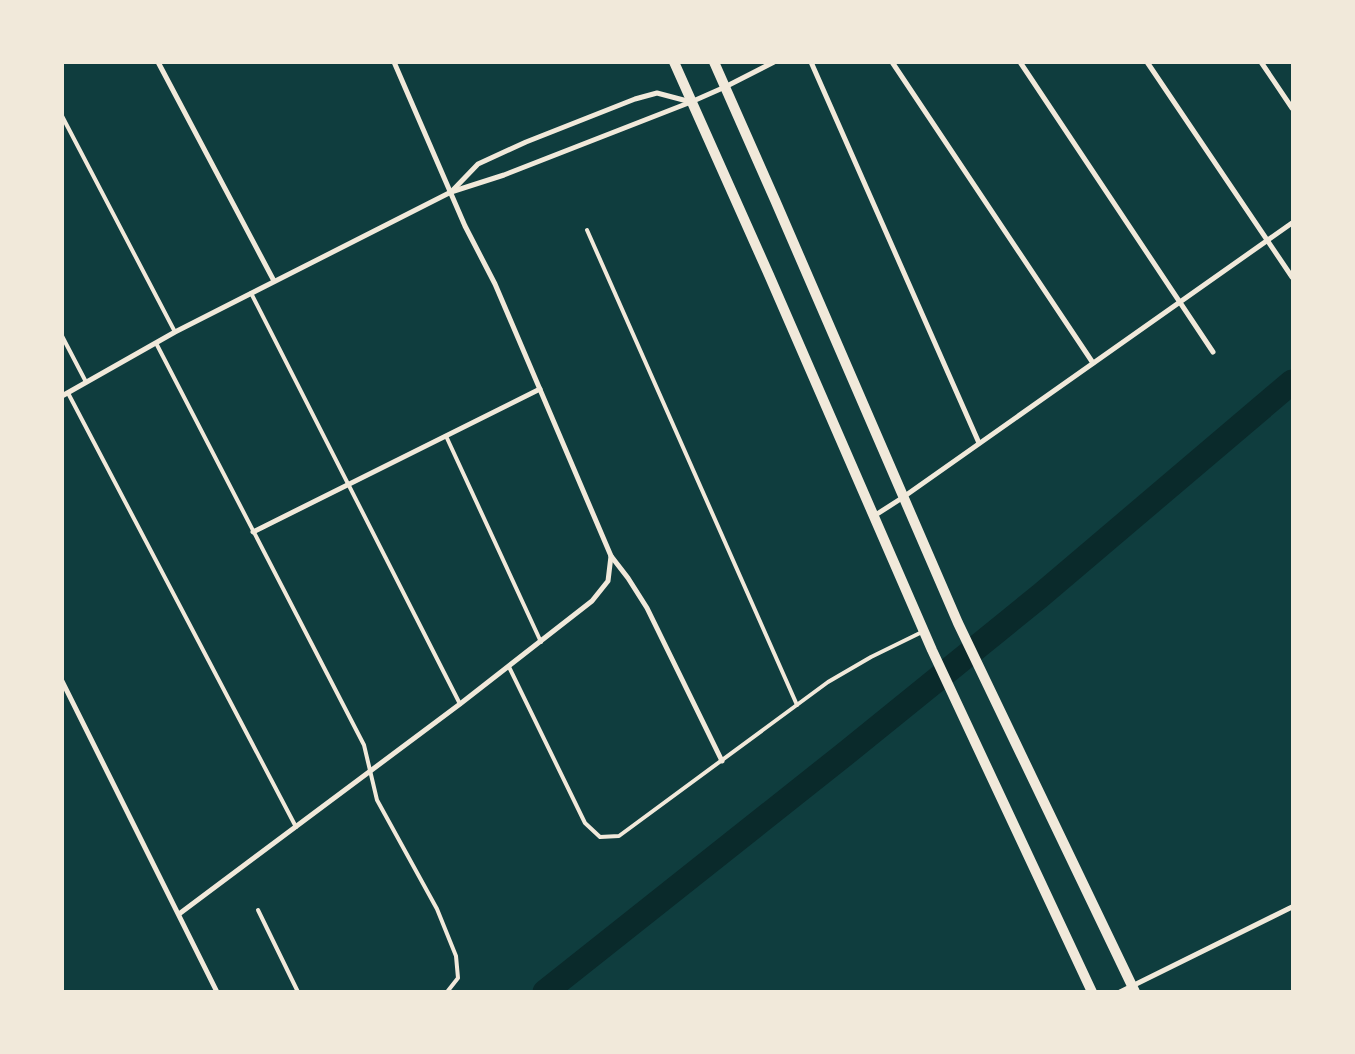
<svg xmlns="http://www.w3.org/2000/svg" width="1355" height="1054" font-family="Karla,sans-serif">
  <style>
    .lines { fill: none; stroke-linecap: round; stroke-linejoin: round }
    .canal { stroke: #0a2a2b; stroke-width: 25 }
    .service { stroke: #f1e9da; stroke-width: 4 }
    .minor { stroke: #f1e9da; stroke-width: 5 }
    .secondary { stroke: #f1e9da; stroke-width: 10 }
  </style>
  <rect width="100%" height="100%" fill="#0f3d3e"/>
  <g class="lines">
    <!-- canal -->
    <path class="canal" d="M545,992L845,754L1040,596L1292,382"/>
    <!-- service -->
    <g class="service">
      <path d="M62,116L175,332"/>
      <path d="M587,230L797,705"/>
      <path d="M251,293L460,704"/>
      <path d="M62,336L86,382"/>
      <path d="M156,343L364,745L377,800L437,909L456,956L458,978L447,992"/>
      <path d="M68,393L296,827"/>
      <path d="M446,436L541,642"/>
      <path d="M509,667L585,823L600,837L619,836L828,682L871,657L922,632"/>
      <path d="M258,910L298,992"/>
    </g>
    <!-- minor -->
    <g class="minor">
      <path d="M158,62L274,281"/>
      <path d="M811,62L979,443"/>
      <path d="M892,62L1093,363"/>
      <path d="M1020,62L1213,352"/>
      <path d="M1147,62L1292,277"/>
      <path d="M1261,62L1292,108"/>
      <path d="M453,190L478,164L526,142L635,99L657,93L691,102"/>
      <path d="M62,396L175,332L451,192L504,175L691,102L725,87L774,62"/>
      <path d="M874,516L902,498L1292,223"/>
      <path d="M253,532L540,389"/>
      <path d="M611,556L628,578L647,608L722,761"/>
      <path d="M62,681L217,992"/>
      <path d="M179,914L460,704L592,601L608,581L611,556L495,284L465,226L394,62"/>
      <path d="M1120,992L1292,907"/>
    </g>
    <!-- secondary -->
    <g class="secondary">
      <path d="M674,62L769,275L932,650L1092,992"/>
      <path d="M714,62L775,200L958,623L1135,992"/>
    </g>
  </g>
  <!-- border -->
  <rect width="1355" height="1054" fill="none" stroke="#f1e9da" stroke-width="128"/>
</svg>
